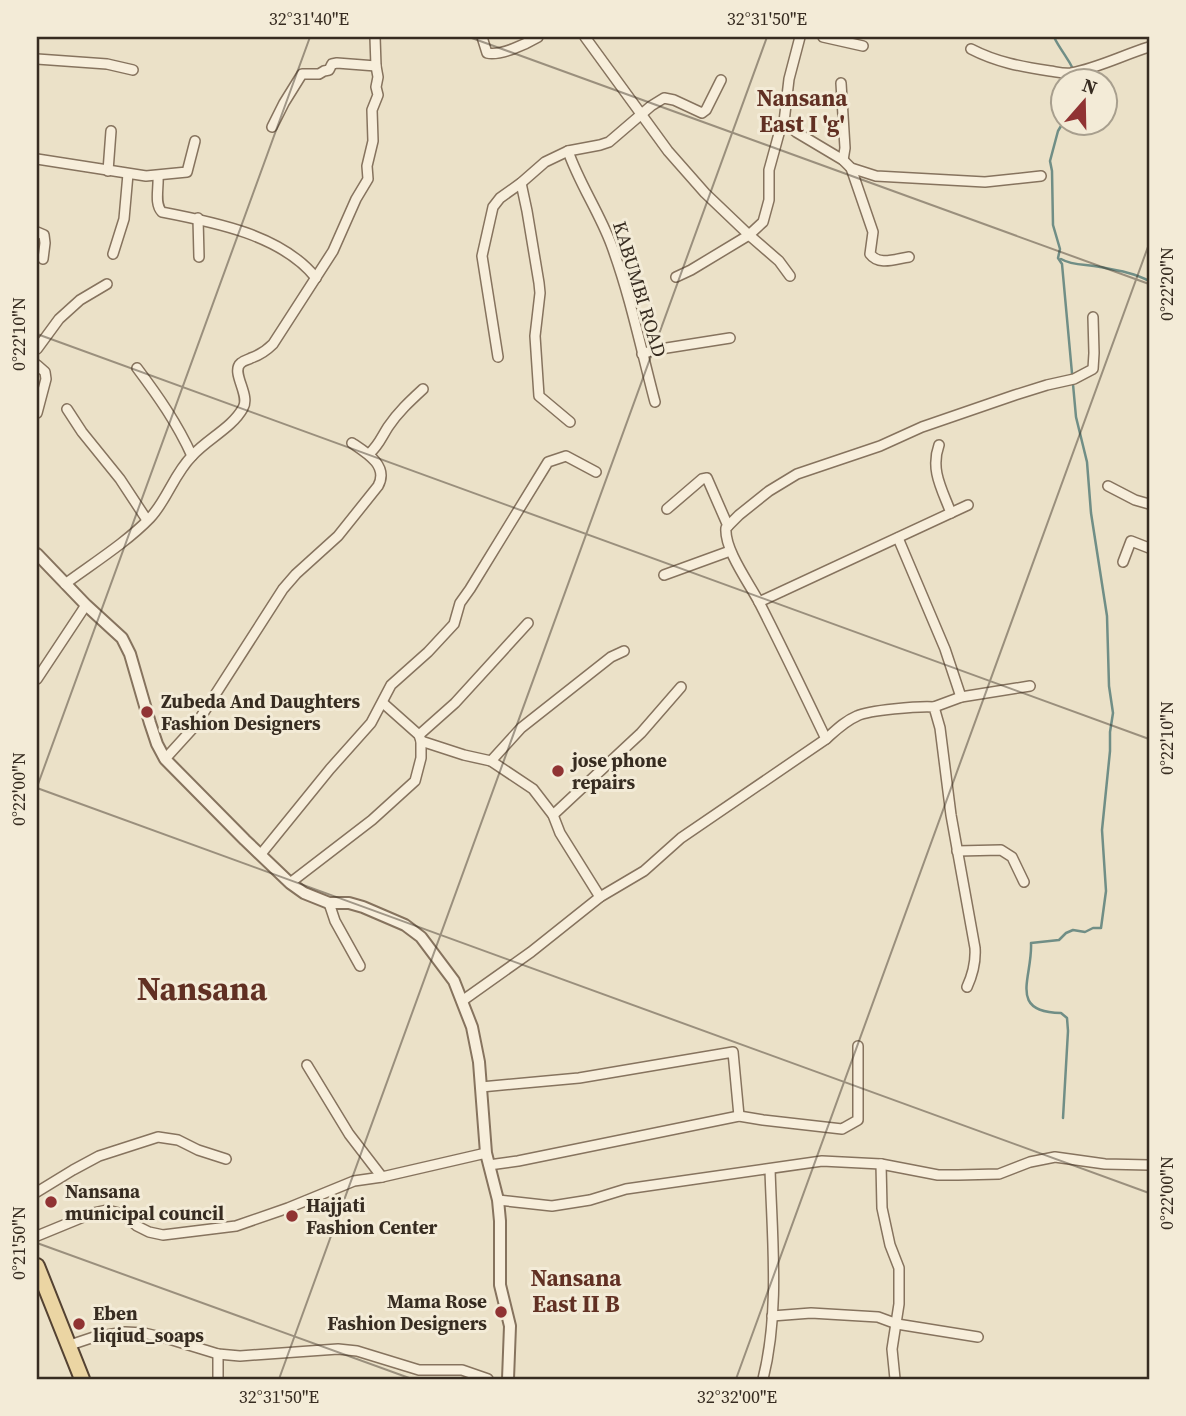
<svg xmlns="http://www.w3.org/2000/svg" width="1186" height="1416" font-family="'Source Serif 4',serif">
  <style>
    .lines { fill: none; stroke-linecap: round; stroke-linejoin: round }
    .stream { stroke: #708e86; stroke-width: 2.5 }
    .minor-casing { stroke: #86735e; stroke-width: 12 }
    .tertiary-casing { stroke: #86735e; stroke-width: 14 }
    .primary-casing { stroke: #544232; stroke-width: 18 }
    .minor { stroke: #f7eedb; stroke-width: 9 }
    .tertiary { stroke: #f7eedb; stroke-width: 10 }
    .primary { stroke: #ebd5a3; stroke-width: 14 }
    .ticks { fill: none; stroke: #372c21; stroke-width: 2; stroke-opacity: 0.45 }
    .poi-dot { fill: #903333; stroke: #f3ebd7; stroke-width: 2.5 }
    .labels { text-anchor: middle; stroke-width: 6; stroke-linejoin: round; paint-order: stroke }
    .street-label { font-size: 19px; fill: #372c21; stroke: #f3ebd7 }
    .poi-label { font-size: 19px; font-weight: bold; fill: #372c21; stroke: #f3ebd7; text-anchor: start }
    .quarter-label { font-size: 23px; font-weight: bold; fill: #613023; stroke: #f3ebd7 }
    .town-label { font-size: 33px; font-weight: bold; fill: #613023; stroke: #f3ebd7 }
    .neatline { fill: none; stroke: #372c21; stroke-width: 2.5 }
    .ticks-label { font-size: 18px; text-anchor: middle; fill: #372c21 }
  </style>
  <rect width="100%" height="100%" fill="#ebe1c8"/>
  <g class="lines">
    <!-- stream -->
    <g class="stream">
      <path d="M1054,37C1061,52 1075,66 1077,80"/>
      <path d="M1061,259C1073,266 1086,264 1100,267C1116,270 1135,273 1149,281"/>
      <path d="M1063,1118L1068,1031L1067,1018L1061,1013C1007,1012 1033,977 1031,943L1059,940L1066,933L1073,930L1085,932L1093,928H1101L1106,891L1102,830L1110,751V732L1113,713L1109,686L1107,616L1091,513L1087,462L1076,417L1062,264L1058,258L1060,249L1053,225L1052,171L1050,161L1058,131L1064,121"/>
    </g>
    <!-- minor casing -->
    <g class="minor-casing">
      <g id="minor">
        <path d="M482,37L487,53C501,56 526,44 538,37"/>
        <path d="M585,37L668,151L705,193L749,235L763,222L769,200V170L780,130L784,122L789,79L800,37"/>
        <path d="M823,37L863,46"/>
        <path d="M971,49C996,62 1022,67 1050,71C1057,72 1064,74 1071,73C1098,68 1123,55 1149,47"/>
        <path d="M37,59L107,64L133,70"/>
        <path d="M841,83L845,148L843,160"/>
        <path d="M784,122L796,132L843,160L851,168L876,176L985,182L1041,176"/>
        <path d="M272,127L284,103L302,74H319L324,71L329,70L332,64L337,63L376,66"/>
        <path d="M568,151C579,183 599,212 611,244C630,295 641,349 655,402"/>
        <path d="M37,159L146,176L187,172L195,141"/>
        <path d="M851,168L873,232L870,254C879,266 895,259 909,257"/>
        <path d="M108,171L111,131"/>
        <path d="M158,176C159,188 154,204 162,212C214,222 282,235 316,278"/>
        <path d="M521,183L527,211L539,283L540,293L535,336L539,396L570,422"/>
        <path d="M198,218L199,257"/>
        <path d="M37,232L44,235L45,243L43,259"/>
        <path d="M113,254L124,219L128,174"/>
        <path d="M676,277L691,270L749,235L779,261L790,276"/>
        <path d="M37,349L59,319L80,300L107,284"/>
        <path d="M642,354L654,350L730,338"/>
        <path d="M498,357L482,256L493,207L500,198L521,183L545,162L568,151L600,145L609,142L651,106L664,98L674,100L702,113L706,110L721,80"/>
        <path d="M37,365L45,372L46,379L37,413"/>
        <path d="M137,368C158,396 177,423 192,456"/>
        <path d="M67,409L82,432L120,479L147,520"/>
        <path d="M939,445C930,470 942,489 951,513"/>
        <path d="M369,454C379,445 381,438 388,427C398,412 410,401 423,389"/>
        <path d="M1108,486L1135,500L1149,504"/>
        <path d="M667,509L702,479L707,478L728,526"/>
        <path d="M898,538L945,649L961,697"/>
        <path d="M1123,562L1131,541L1149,548"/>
        <path d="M664,575L730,551"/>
        <path d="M65,584C92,564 127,542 150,518C167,500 174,474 192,456C207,439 232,428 243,408C251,395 230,372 241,363C244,360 248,360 251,358C260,355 266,351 273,344L333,251L356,199L368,179L367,166L373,141L372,110L378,95L376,87L378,77L376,66L375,37"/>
        <path d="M759,602L968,505"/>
        <path d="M37,679L86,605"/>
        <path d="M934,707L961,697L1030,686"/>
        <path d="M419,735L455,703L528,623"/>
        <path d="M826,739C804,693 782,647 759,602C749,583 724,549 726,528L739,515L769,491L797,474L880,446L922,427L1015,395L1047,385L1074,379L1093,369L1094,353L1093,317"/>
        <path d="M421,741L464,755L491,761L533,789L553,815L560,833L600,897"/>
        <path d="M165,759L195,726L283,589L296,574L338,536L378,486C389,466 367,453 352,443"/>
        <path d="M491,761L521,728L611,657L624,651"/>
        <path d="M553,815L641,733L681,687"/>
        <path d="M957,851L1001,850L1012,857L1024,882"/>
        <path d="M261,854L330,769L371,723L391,685L428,652L454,624L460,603L470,589L548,462L566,456L596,472"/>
        <path d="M290,883L372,820L415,781L421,758V741L419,735L383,703"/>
        <path d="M329,903L335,921L360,966"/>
        <path d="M462,1001L531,952L600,897L644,871L681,838L826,739C836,730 845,721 857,716C869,710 919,706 934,707L940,728L951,815L975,948C976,963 973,974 967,987"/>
        <path d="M307,1065L349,1134L382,1177"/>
        <path d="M481,1087L579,1078L733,1052L739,1116"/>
        <path d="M881,1164L882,1208L890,1245L899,1268V1304L892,1349L895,1379"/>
        <path d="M489,1165L518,1161L739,1116L763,1120L842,1129L858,1120V1046"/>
        <path d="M37,1192L73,1170L99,1156L158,1137L178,1140L198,1150L226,1159"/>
        <path d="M498,1200L552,1206L590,1200L626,1189L822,1161L881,1164L938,1175H958L999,1174L1030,1162L1055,1157L1105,1164L1149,1165"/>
        <path d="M37,1236L93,1213L107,1210L123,1214L137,1226L149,1232L163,1235L236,1226L288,1208L354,1181L382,1177L486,1153"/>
        <path d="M772,1316L811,1313L878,1317L897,1324L978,1337"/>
        <path d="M70,1345L94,1337L125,1332L144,1333L169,1339L218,1354L240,1356L338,1349L357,1351L419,1370H462L488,1379"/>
        <path d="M218,1354V1379"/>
        <path d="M763,1379C780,1311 772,1238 770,1169"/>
      </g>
    </g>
    <!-- tertiary casing -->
    <g class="tertiary-casing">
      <path id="tertiary" d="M37,554L86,605L122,638L130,654L150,723L157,744L165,759L245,840L290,883L304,893L329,903H349L363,907L405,925L421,937L454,981L472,1027L479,1062L486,1153L498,1200L500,1221V1285L510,1326L508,1379"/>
    </g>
    <!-- primary casing -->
    <g class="primary-casing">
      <path id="primary" d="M37,1266L82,1379"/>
    </g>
    <!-- minor -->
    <use href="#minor" class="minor"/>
    <!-- tertiary -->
    <use href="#tertiary" class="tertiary"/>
    <!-- primary -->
    <use href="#primary" class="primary"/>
  </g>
  <!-- ticks -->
  <path class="ticks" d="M469,37L1149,284M37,334L1149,739M37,787L310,37M37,788L1149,1193M37,1243L412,1379M279,1379L767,37M736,1379L1149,244"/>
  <!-- markers -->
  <g class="poi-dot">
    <circle cx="147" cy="712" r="7"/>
    <circle cx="558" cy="771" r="7"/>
    <circle cx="51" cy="1202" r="7"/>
    <circle cx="292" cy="1216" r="7"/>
    <circle cx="501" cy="1312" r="7"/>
    <circle cx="79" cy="1324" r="7"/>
  </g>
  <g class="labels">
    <!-- street labels -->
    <g class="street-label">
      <text transform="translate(640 289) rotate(73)" y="7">KABUMBI ROAD</text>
    </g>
    <!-- poi labels -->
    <g class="poi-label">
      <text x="161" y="708">Zubeda And Daughters<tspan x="161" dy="22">Fashion Designers</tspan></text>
      <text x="572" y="767">jose phone<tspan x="572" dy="22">repairs</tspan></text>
      <text x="65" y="1198">Nansana<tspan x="65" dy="22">municipal council</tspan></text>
      <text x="306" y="1212">Hajjati<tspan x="306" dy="22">Fashion Center</tspan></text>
      <text x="487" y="1308" text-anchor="end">Mama Rose<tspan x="487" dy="22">Fashion Designers</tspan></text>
      <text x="93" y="1320">Eben<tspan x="93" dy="22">liqiud_soaps</tspan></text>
    </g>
    <!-- quarter labels -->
    <g class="quarter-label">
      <text x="802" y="106">Nansana<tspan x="802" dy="26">East I 'g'</tspan></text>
      <text x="576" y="1286">Nansana<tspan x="576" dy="26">East II B</tspan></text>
    </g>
    <!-- town labels -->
    <g class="town-label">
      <text x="202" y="1000">Nansana</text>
    </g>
  </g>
  <!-- border -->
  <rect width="1186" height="1416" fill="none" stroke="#f3ebd7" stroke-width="77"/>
  <!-- north arrow -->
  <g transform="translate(1084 102) rotate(20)"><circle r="33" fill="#f3ebd7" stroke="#a89f8e" stroke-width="2"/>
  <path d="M0-5L12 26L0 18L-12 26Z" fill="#903333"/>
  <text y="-10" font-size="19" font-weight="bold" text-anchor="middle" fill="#372c21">N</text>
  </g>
  <rect x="38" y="38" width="1110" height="1340" class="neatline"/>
  <g class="ticks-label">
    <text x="309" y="25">32°31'40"E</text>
    <text x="767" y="25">32°31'50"E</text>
    <text transform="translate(1167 284) rotate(-90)" y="6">0°22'20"N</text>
    <text transform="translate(19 334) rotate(-90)" y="6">0°22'10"N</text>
    <text transform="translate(1167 738) rotate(-90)" y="6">0°22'10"N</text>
    <text transform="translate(19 789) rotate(-90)" y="6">0°22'00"N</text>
    <text transform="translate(1167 1193) rotate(-90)" y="6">0°22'00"N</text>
    <text transform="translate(19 1243) rotate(-90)" y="6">0°21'50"N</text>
    <text x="279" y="1403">32°31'50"E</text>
    <text x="737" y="1403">32°32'00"E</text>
  </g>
</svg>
